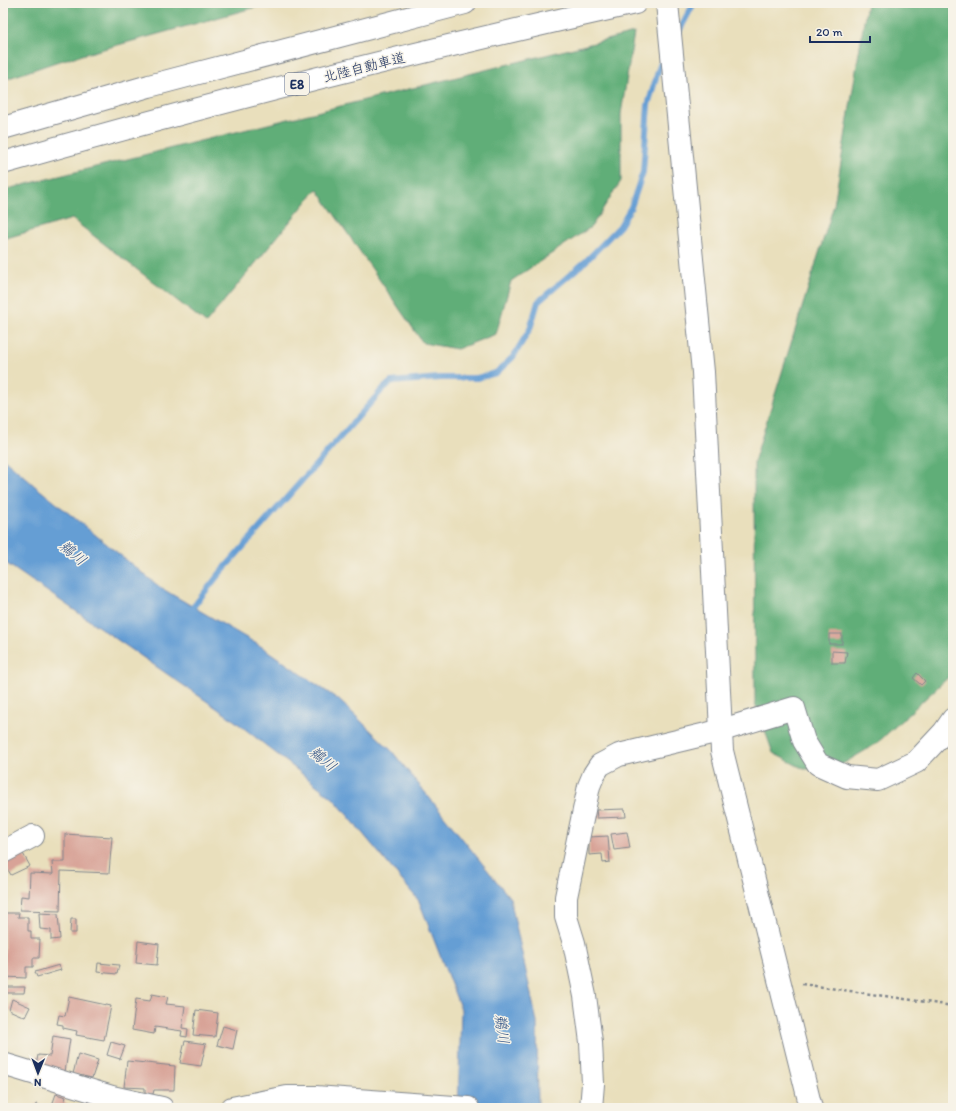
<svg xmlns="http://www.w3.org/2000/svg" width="956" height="1111" font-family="Itim,'Klee One',sans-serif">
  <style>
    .forest { fill: #61ae78; stroke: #3e6e6b }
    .water { fill: #659ed4; stroke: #406699 }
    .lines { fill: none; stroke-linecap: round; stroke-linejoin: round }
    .stream { stroke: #659ed4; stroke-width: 6 }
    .building { fill: #d8a397 }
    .minor-casing { stroke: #82878d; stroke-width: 24 }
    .highway-casing { stroke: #82878d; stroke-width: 24 }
    .path { stroke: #82878d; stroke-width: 2.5; stroke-dasharray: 3 3; stroke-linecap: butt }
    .minor { stroke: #fff; stroke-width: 22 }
    .highway { stroke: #fff; stroke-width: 22 }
    .labels { text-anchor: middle; stroke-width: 3; stroke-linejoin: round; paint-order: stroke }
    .shield { fill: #f7f3e8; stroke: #5d6a87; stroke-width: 1 }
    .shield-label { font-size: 13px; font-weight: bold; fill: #1b2f5e }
    .street-label { font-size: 14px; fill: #1b2f5e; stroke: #f7f3e8 }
    .water-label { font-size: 15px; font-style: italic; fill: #355687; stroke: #f7f3e8 }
  </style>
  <rect width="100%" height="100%" fill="#f7f3e8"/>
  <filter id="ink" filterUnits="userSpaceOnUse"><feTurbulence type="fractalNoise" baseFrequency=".025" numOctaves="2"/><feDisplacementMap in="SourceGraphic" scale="8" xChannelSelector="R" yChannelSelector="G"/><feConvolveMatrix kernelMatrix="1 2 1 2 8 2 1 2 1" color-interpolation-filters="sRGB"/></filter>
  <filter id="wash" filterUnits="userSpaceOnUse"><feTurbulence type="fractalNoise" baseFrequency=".012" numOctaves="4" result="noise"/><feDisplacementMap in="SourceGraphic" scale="16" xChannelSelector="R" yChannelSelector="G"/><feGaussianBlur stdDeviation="0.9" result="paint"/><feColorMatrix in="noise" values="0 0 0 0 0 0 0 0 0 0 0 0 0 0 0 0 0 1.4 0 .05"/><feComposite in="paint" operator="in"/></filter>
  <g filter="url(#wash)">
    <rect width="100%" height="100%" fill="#e9dfbc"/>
    <!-- forest -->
    <g class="forest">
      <path d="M3,3H271L56,62L3,80Z"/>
      <path d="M867,3H953V673L876,744L836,768L804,769L773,753L755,703L754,462L834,205Z"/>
      <path d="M634,33L621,114V181L591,227L511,281L496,334L457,349L423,343L317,189L206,323L72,219L3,239V190Z"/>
    </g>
    <!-- water -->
    <path class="water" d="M3,458L35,486L161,588L262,647L339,700L391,750L510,898L537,1022L538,1108H458L461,1010L419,901L334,799L231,718L3,561Z"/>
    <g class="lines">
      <!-- stream -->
      <g class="stream">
        <path d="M677,35L694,3"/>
        <path d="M189,612L221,572L382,390L391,382L440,378H477L496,373L513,357L530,329L538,302L586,261L620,226L631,207L643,172L648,105L660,65L666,55"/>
      </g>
    </g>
    <g id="blocks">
      <!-- building -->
      <g class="building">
        <rect x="829" y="634" width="13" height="10"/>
        <path d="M832,651L847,652L845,663H832Z"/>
        <path d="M917,673L925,681L921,685L913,678Z"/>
        <path d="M625,809L626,817L597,818L596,810Z"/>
        <path d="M627,832L630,848L614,850L611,834Z"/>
        <path d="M65,834L112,837L109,873L61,871L60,911L20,910L21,896L29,897L30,873L53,874L52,862H65Z"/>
        <path d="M608,836L610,862L603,863L602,854L589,855V837Z"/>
        <path d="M21,850L30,866L11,875L3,861Z"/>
        <path d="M3,913H19L18,917H28V931H31V939H40L39,958H33V967H26V978L5,977Z"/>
        <path d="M39,913L58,914L60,939L51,940V930L40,929Z"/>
        <path d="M71,919H76V933H70Z"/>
        <path d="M138,941L159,944L157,965L136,963Z"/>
        <path d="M98,963L119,965L117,974L97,972Z"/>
        <path d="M59,965L61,970L37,977L35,972Z"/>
        <path d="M3,987H25L24,993H3Z"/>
        <path d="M152,994L168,997L166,1004L185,1006L182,1028L188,1029L187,1037L181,1036L182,1031L155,1027L154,1034L132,1030L136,999L150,1001Z"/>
        <path d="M69,997L111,1006L104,1040L76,1035L77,1031L63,1028V1025L57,1024L59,1015L65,1016Z"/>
        <path d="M12,999L30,1007L25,1017L9,1010Z"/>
        <path d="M196,1010L218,1013L215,1037L193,1035Z"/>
        <path d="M223,1026L237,1030L233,1049L217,1045Z"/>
        <path d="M53,1036L70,1039L65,1072L36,1066L38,1055L50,1056Z"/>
        <path d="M185,1041L206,1044L201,1066L180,1063Z"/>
        <path d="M111,1042L125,1046L120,1059L107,1055Z"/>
        <path d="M78,1054L98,1060L92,1078L73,1074Z"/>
        <path d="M127,1061L175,1066L174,1090H154L153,1094H145V1088L124,1087Z"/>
        <path d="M56,1094L66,1097L64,1103L77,1108H51Z"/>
        <path d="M84,1102L94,1105L93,1108H82Z"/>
        <path d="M36,1104L47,1108H35Z"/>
      </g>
    </g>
  </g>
  <g filter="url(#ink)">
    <use href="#blocks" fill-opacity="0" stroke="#82878d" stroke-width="1"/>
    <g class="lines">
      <!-- minor casing -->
      <g class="minor-casing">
        <g id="minor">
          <path d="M667,3L703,372L722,751L811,1108"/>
          <path d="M3,852L33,836"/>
          <path d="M3,1064L112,1097L162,1108"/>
          <path d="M232,1108L287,1097H315L468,1108"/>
          <path d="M591,1108L593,1084L591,1042L585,996L574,943L566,917V897L589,786L594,774L600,765L619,755L719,731L794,708L804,741L818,764L847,777L878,780L916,762L944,732L953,719"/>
        </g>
      </g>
      <!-- highway casing -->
      <g class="highway-casing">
        <g id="highway">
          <path d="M3,128L149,86L465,3"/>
          <path d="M3,163C212,103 423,50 635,3"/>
        </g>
      </g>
      <!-- path -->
      <path class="path" d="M802,984L953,1006"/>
      <!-- minor -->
      <use href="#minor" class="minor"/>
      <!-- highway -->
      <use href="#highway" class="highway"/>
    </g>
  </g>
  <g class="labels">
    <!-- shield labels -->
    <rect class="shield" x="285" y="73" width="24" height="22" rx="3"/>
    <g class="shield-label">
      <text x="297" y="89">E8</text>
    </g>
    <!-- street labels -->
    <g class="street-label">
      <text transform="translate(364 67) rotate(-14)" y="5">北陸自動車道</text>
    </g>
    <!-- water labels -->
    <g class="water-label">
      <text transform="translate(73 553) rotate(40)" y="5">鵜川</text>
      <text transform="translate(323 759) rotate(40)" y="5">鵜川</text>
      <text transform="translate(502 1029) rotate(83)" y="5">鵜川</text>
    </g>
  </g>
  <!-- margin -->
  <rect width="956" height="1111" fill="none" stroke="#f7f3e8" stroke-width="16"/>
  <!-- north arrow -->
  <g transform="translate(38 1073) rotate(181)" stroke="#f7f3e8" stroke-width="3" paint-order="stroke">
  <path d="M0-3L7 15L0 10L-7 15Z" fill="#1b2f5e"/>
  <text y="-6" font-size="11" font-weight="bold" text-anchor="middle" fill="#1b2f5e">N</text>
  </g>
  <!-- scale -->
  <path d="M810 36v6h60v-6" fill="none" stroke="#1b2f5e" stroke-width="2"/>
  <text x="816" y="36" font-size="12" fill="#1b2f5e" stroke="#f7f3e8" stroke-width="3" paint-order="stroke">20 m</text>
</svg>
